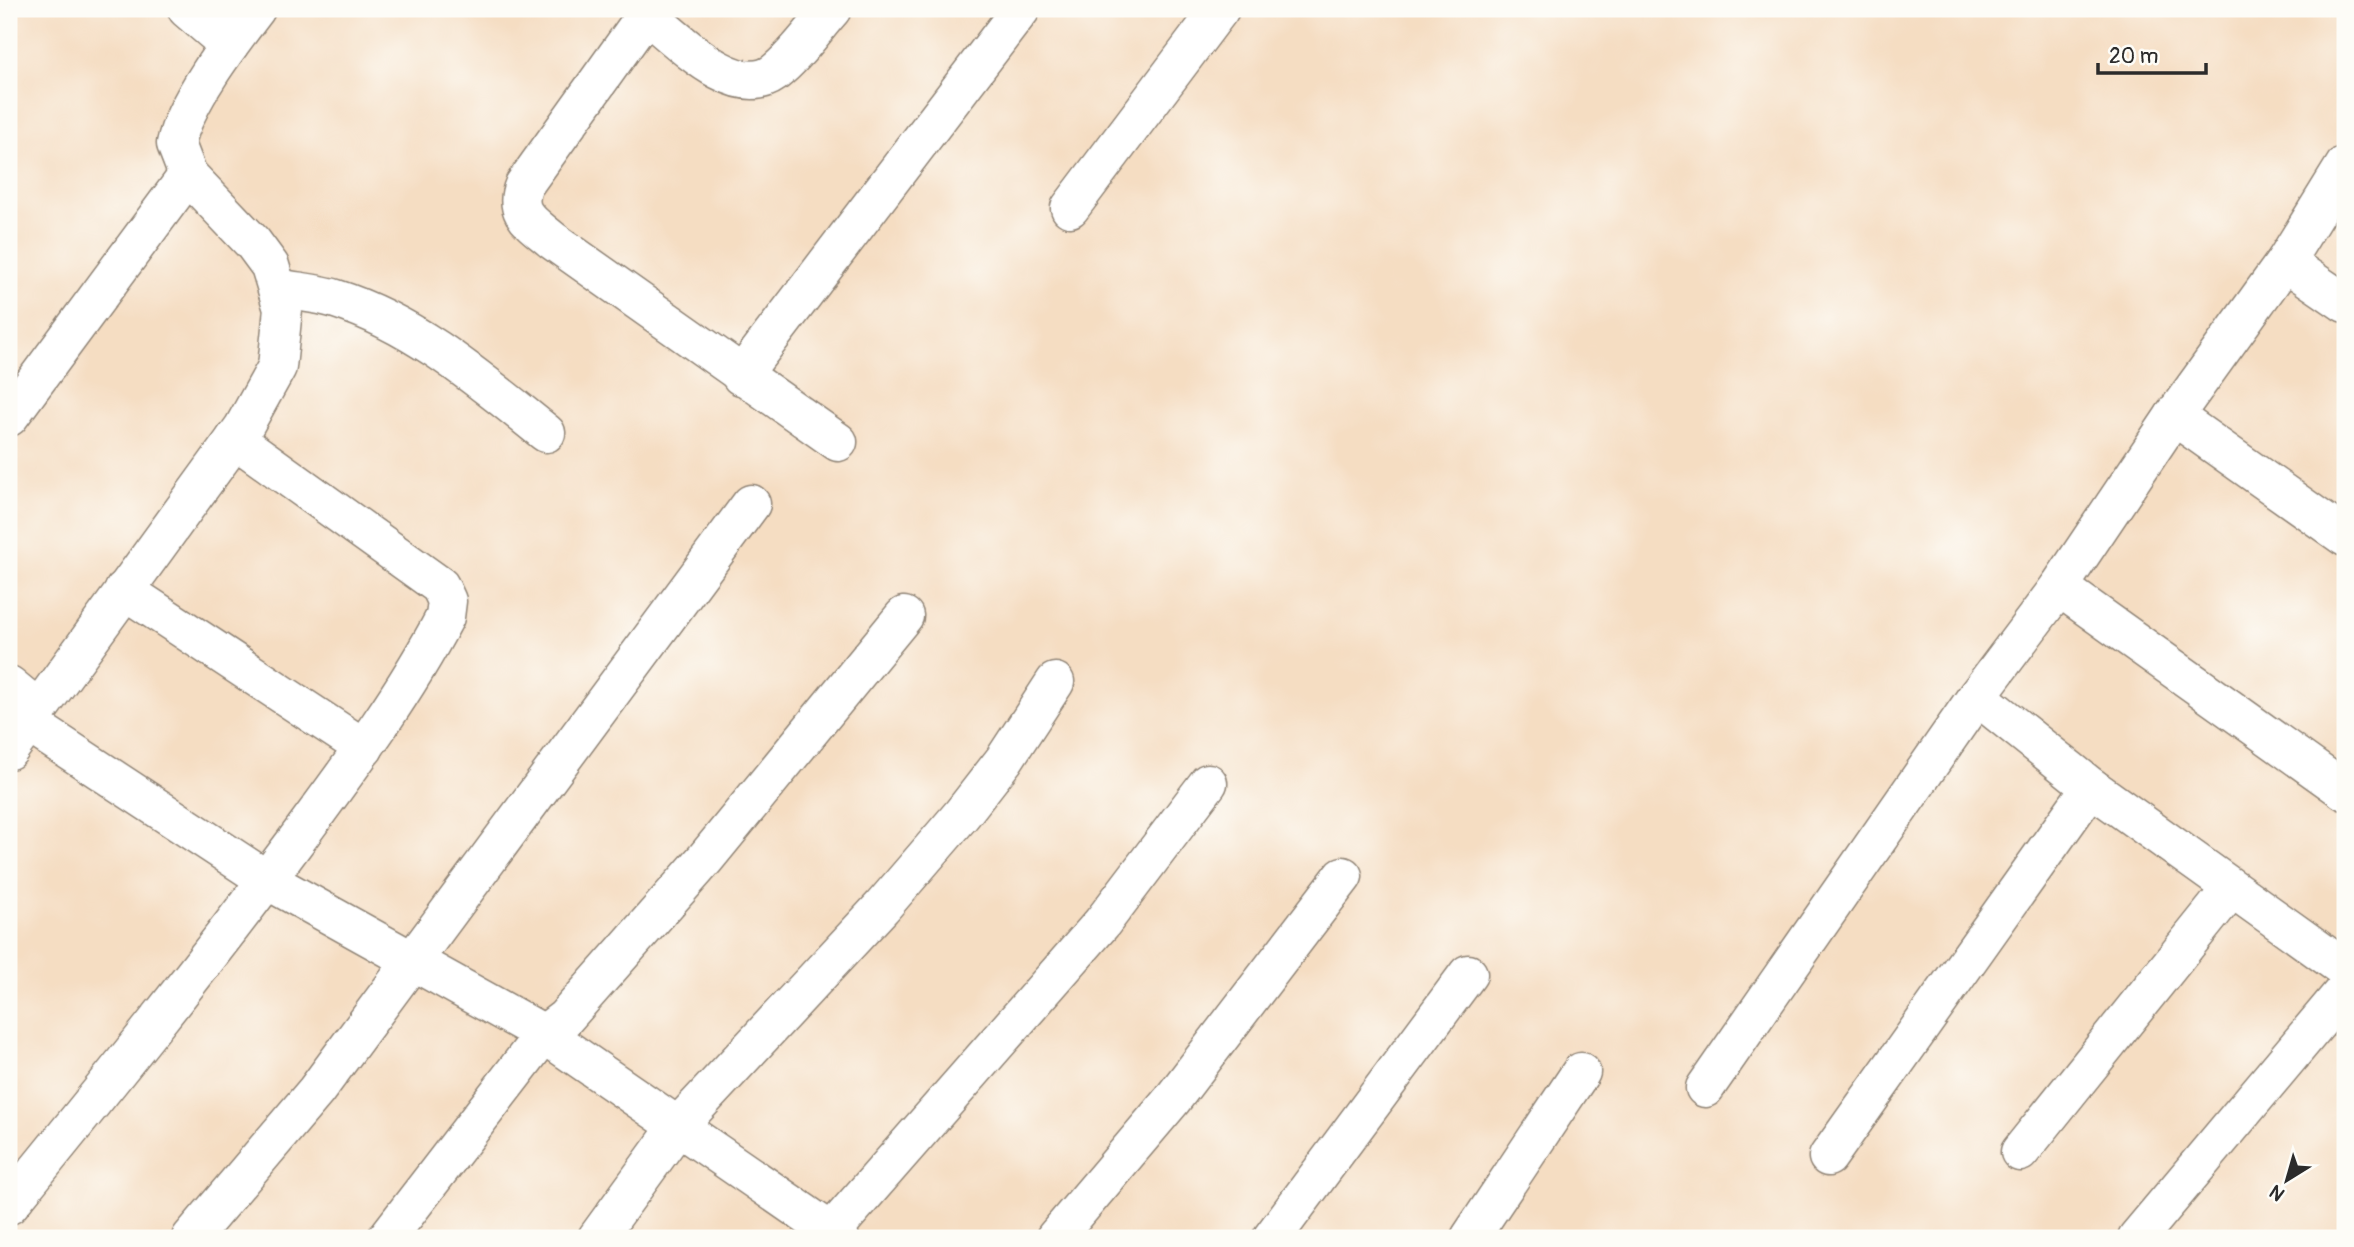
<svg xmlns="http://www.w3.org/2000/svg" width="2354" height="1247" font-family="Pangolin,sans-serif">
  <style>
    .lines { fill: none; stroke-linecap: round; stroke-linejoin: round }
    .minor-casing { stroke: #908476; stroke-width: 41 }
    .minor { stroke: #fff; stroke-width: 38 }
  </style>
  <rect width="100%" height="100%" fill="#fdfcf7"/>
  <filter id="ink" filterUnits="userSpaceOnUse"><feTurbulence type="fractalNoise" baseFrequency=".0143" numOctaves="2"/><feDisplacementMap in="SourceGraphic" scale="14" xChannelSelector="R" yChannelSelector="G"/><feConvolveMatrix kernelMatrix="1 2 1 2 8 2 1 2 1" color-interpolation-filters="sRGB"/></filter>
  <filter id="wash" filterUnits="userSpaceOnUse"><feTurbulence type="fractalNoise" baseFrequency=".00686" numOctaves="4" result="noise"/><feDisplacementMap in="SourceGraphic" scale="28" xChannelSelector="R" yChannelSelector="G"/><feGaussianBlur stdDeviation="1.57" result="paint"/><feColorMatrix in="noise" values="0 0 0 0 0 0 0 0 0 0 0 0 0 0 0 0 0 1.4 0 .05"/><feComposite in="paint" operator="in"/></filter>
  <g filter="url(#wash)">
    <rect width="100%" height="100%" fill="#f5ddc2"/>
  </g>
  <g filter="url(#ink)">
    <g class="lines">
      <!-- minor casing -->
      <g class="minor-casing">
        <g id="minor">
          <path d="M187,9L229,45"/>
          <path d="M650,9L524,185C512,213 532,223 552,240L838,442"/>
          <path d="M646,14C676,37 735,101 774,73C796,56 814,29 832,9"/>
          <path d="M1070,208L1220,9"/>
          <path d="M2285,262L2345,303"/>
          <path d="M278,288C297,292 318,293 336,299C417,325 481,381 546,433"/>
          <path d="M741,376L1021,9"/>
          <path d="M2174,416L2345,537"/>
          <path d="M9,417L188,175"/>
          <path d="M2059,587L2345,791"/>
          <path d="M124,590L364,748"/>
          <path d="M9,685L38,709"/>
          <path d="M1977,696L2091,787L2345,969"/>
          <path d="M28,723L267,880L544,1034L840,1238"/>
          <path d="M9,750L243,428L277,367L283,309L270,266L253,243L188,175L176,144C184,103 230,43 256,9"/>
          <path d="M1705,1088L1977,696L2059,587L2174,416L2285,262L2345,165"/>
          <path d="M2020,1152L2231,889"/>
          <path d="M1828,1157L2091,787"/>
          <path d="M9,1205C106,1086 203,966 295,842C348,770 403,697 445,617L447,601L440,586L235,439"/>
          <path d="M191,1238L316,1091L751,504"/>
          <path d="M387,1238L544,1034L565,1018L705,859L904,616"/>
          <path d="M597,1238L679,1125L882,907L962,814L1004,760L1055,682"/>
          <path d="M826,1238L1102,923L1208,783"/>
          <path d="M1055,1238L1172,1100L1343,876"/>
          <path d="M1272,1238L1468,974"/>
          <path d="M1470,1238L1581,1072"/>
          <path d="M2137,1238L2345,990"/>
        </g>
      </g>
      <!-- minor -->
      <use href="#minor" class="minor"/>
    </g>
  </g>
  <!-- margin -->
  <rect width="2354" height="1247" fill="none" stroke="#fdfcf7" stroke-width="35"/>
  <!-- north arrow -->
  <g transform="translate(2287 1180) rotate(217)" stroke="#fdfcf7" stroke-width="5" paint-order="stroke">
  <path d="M0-5L12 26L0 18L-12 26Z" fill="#2b2b2b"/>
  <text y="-10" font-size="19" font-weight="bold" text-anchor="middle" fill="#2b2b2b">N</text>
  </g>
  <!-- scale -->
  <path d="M2098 63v10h108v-10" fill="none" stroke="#2b2b2b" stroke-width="3.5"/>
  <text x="2109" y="63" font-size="21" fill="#2b2b2b" stroke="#fdfcf7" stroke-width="5" paint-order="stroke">20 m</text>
</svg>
